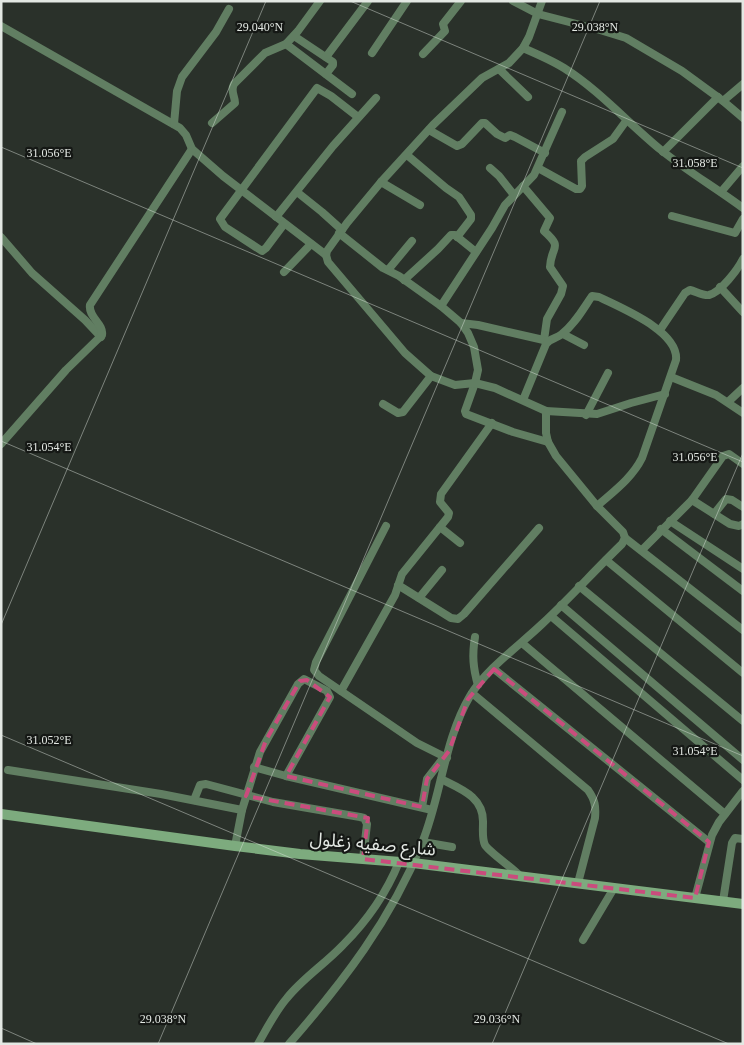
<svg xmlns="http://www.w3.org/2000/svg" width="744" height="1045" font-family="'Times New Roman','Noto Sans Arabic',serif">
  <style>
    .lines { fill: none; stroke-linecap: round; stroke-linejoin: round }
    .street { stroke: #617e62; stroke-width: 8 }
    .secondary { stroke: #7dab7e; stroke-width: 10 }
    .marked { fill: none; stroke: #ca4c7d; stroke-width: 4; stroke-dasharray: 10 6; stroke-linejoin: round }
    .ticks { fill: none; stroke: #e3e8e3; stroke-width: 1; stroke-opacity: 0.45 }
    .labels { text-anchor: middle; stroke-width: 4.5; stroke-linejoin: round; paint-order: stroke }
    .street-label { font-size: 18px; fill: #e3e8e3; stroke: #151815 }
    .ticks-label { font-size: 12px; text-anchor: middle; fill: #e3e8e3; stroke: #151815; stroke-width: 4.5; stroke-linejoin: round; paint-order: stroke }
  </style>
  <rect width="100%" height="100%" fill="#2a312a"/>
  <g class="lines">
    <!-- street -->
    <g class="street">
      <path d="M513,1L538,14L600,30L626,38L682,71L723,101L743,118"/>
      <path d="M1,26L180,128L186,135L192,149L223,176L326,255"/>
      <path d="M294,36L333,62V65L326,74"/>
      <path d="M286,44L352,94"/>
      <path d="M523,48C537,54 551,60 564,68C599,90 629,124 661,150C687,171 716,188 743,208"/>
      <path d="M372,53L407,1"/>
      <path d="M423,54L445,31L443,24L461,1"/>
      <path d="M326,57L368,1"/>
      <path d="M499,69L528,97"/>
      <path d="M723,101L743,84"/>
      <path d="M212,123L235,103C235,96 230,91 234,84L265,53L286,44L298,31L320,1"/>
      <path d="M174,124L177,91L182,77L216,32L229,9"/>
      <path d="M429,130L457,146L462,144L482,123H485L497,134L505,138L510,135L515,137L545,153"/>
      <path d="M663,152L718,97"/>
      <path d="M407,155L446,188L459,197L471,215V219L457,237"/>
      <path d="M490,168L499,176L514,195"/>
      <path d="M538,168L576,189H580L582,186L581,161L585,157L613,139L626,121"/>
      <path d="M381,182L420,205"/>
      <path d="M523,186L550,218L544,231C564,249 551,245 550,267L563,286L561,294L547,319L544,340"/>
      <path d="M297,192L322,212L342,230"/>
      <path d="M721,192L743,166"/>
      <path d="M672,216L735,233L743,219"/>
      <path d="M276,217L333,146L376,98"/>
      <path d="M284,224L266,248L262,251L225,227L220,219L317,88L331,96L358,117"/>
      <path d="M339,233L383,268L399,276L441,306L461,323L468,333L474,347L478,370L475,383L465,411L466,414L513,432L548,442"/>
      <path d="M1,237L32,273L85,320L101,337"/>
      <path d="M388,270L412,241"/>
      <path d="M284,272L311,244"/>
      <path d="M404,280L438,249L451,235H455L476,252"/>
      <path d="M720,287L743,312"/>
      <path d="M441,306L492,228L505,205L534,175L562,112"/>
      <path d="M461,323L478,325L548,341"/>
      <path d="M660,330L685,293L690,290C695,291 704,296 709,295C721,292 738,269 743,259"/>
      <path d="M563,334L584,345"/>
      <path d="M671,377L716,395L743,413"/>
      <path d="M523,400L546,344C550,338 556,339 562,334C575,324 583,309 592,296L599,297C621,308 679,331 676,360L642,458C632,478 614,491 597,506"/>
      <path d="M728,402L743,388"/>
      <path d="M383,404L398,413L403,412L431,376"/>
      <path d="M546,411L597,414L631,403L665,394"/>
      <path d="M586,415L608,373"/>
      <path d="M1,444L66,370L102,335C104,324 88,317 90,305L192,149"/>
      <path d="M692,500L730,524L739,526L743,524"/>
      <path d="M714,514L726,499L732,500L743,507"/>
      <path d="M670,521L743,569"/>
      <path d="M386,526L316,662L314,670L319,676L417,743L447,758"/>
      <path d="M440,527L460,543"/>
      <path d="M661,529L743,591"/>
      <path d="M625,538L743,630"/>
      <path d="M642,550L692,500L723,456L729,454L743,464"/>
      <path d="M606,560L743,673"/>
      <path d="M398,585L451,618L458,619L464,614L539,528"/>
      <path d="M579,586L743,721"/>
      <path d="M419,598L442,570"/>
      <path d="M561,605L743,760"/>
      <path d="M551,616L743,780"/>
      <path d="M475,637C472,655 473,668 478,685"/>
      <path d="M522,643L725,814"/>
      <path d="M494,669L709,842"/>
      <path d="M341,691L395,595L402,574L448,517L449,513L440,502L441,494L492,423"/>
      <path d="M472,693L588,790C595,800 596,806 595,818L578,883"/>
      <path d="M254,767L286,776L432,810"/>
      <path d="M8,770L161,794L242,810"/>
      <path d="M441,779C461,789 484,797 483,823C483,830 482,839 485,845C489,852 513,868 520,876"/>
      <path d="M194,800L200,785L206,784L273,802L360,817L364,818L367,824L363,859"/>
      <path d="M422,807L427,779L444,757"/>
      <path d="M423,842L452,847"/>
      <path d="M235,846L242,810L260,752L298,684L304,679L327,691L330,697L286,776"/>
      <path d="M695,898L712,835L719,822L743,791"/>
      <path d="M723,901L732,843L735,838L743,839"/>
      <path d="M583,940L614,888"/>
      <path d="M258,1044C267,1028 275,1012 287,998C303,978 325,964 343,945C367,921 386,894 399,862"/>
      <path d="M289,1044C343,982 391,920 422,843C441,797 444,740 470,696C486,669 519,646 542,624C570,598 595,570 622,544L625,538L623,532L597,506L556,456L548,442L546,433V411L495,388L475,383L455,385L431,376L405,353L328,262L326,255L327,251L347,223L381,182L433,125L482,78L509,63L523,48L529,37L542,1"/>
    </g>
    <!-- secondary -->
    <path class="secondary" d="M1,814L235,846L300,854L413,863L743,904"/>
  </g>
  <!-- marked area -->
  <path class="marked" d="M494,669L709,842L695,898L363,859L368,818L246,796L266,740L300,681L307,680L330,697L286,776L422,807L427,779L449,751L468,699Z"/>
  <!-- ticks -->
  <path class="ticks" d="M350,1L743,168M1,147L743,462M1,441L743,756M1,625L266,1M1,735L729,1044M1,1028L37,1044M158,1044L600,1M492,1044L743,453"/>
  <g class="labels">
    <!-- street labels -->
    <g class="street-label">
      <text transform="translate(373 844) rotate(5)" y="6">شارع صفيه زغلول</text>
    </g>
  </g>
  <g class="ticks-label">
    <text x="260" y="31">29.040°N</text>
    <text x="595" y="31">29.038°N</text>
    <text x="49" y="157">31.056°E</text>
    <text x="695" y="167">31.058°E</text>
    <text x="49" y="451">31.054°E</text>
    <text x="695" y="461">31.056°E</text>
    <text x="49" y="744">31.052°E</text>
    <text x="695" y="755">31.054°E</text>
    <text x="163" y="1023">29.038°N</text>
    <text x="497" y="1023">29.036°N</text>
  </g>
  <!-- border -->
  <rect width="744" height="1045" fill="none" stroke="#e3e8e3" stroke-width="5"/>
</svg>
